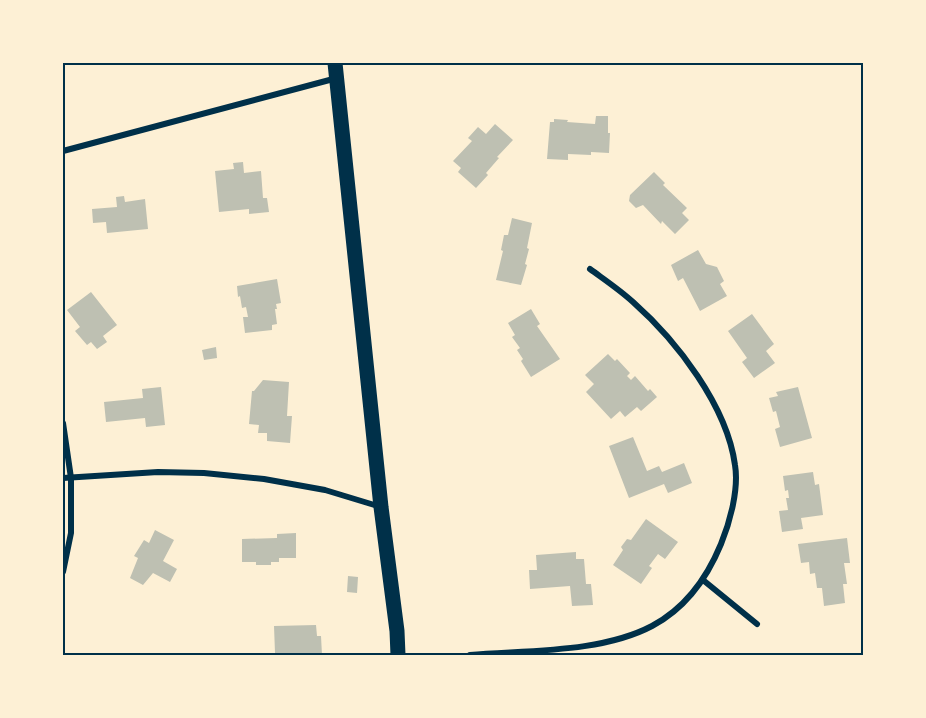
<svg xmlns="http://www.w3.org/2000/svg" width="926" height="718" font-family="'Source Sans 3',sans-serif">
  <style>
    .building { fill: #bec0b2 }
    .lines { fill: none; stroke-linecap: round; stroke-linejoin: round }
    .minor { stroke: #003049; stroke-width: 6 }
    .primary { stroke: #003049; stroke-width: 15 }
    .neatline { fill: none; stroke: #003049; stroke-width: 2 }
  </style>
  <rect width="100%" height="100%" fill="#fdf0d5"/>
  <!-- building -->
  <g class="building">
    <path d="M596,116H608V133H610L609,153L591,152V155L568,154V160L547,159L550,122H554V119L568,120L567,122L595,124Z"/>
    <path d="M495,124L513,140L497,157L499,158L486,173L488,175L476,188L458,172L461,168L453,161L472,141L468,138L478,127L486,134Z"/>
    <path d="M243,162L244,173L261,171L263,198H267L269,212L249,214V209L219,212L215,171L234,169L233,163Z"/>
    <path d="M654,172L665,183L663,185L687,208L682,213L689,220L675,234L662,221L661,224L643,205L636,208L629,201L630,195Z"/>
    <path d="M124,196L125,202L145,199L148,229L107,233L106,222L93,223L92,209L117,207L116,197Z"/>
    <path d="M512,218L532,223L527,248L529,249L525,264L527,265L521,285L496,280L503,251L501,250L504,235H508Z"/>
    <path d="M698,250L706,264L717,267L724,281L720,284L727,296L700,311L683,278L678,281L671,265Z"/>
    <path d="M277,279L281,303L276,304L277,309H275L277,324L272,325V330L245,333L243,317H248L246,307L242,308L240,296L238,297L237,286Z"/>
    <path d="M91,292L117,325L103,336L107,342L97,349L91,342L87,345L75,331L80,327L67,310Z"/>
    <path d="M531,309L540,324L537,326L560,359L531,377L521,361L523,359L517,350L520,348L512,337L515,335L508,323Z"/>
    <path d="M752,314L774,344L766,351L775,363L754,378L742,362L747,358L728,331Z"/>
    <path d="M216,347L217,358L204,360L202,350Z"/>
    <path d="M608,354L615,361L617,359L630,373L627,376L631,380L635,376L648,391L650,389L657,397L641,411L637,407L625,417L620,411L611,419L586,392L594,384L585,375Z"/>
    <path d="M263,380L289,382L287,416H292L290,443L267,441V433H258L259,425L249,424L252,391H254Z"/>
    <path d="M161,387L165,425L146,427L145,418L106,422L104,402L143,398L142,389Z"/>
    <path d="M798,387L812,438L780,447L775,429L780,427L776,411L773,412L769,398L778,396L776,392Z"/>
    <path d="M633,437L647,471L659,466L662,472L684,463L692,483L668,493L664,484L629,498L609,446Z"/>
    <path d="M813,472L815,485L819,484L823,515L801,518L803,529L782,532L779,511L788,510L786,498H789L788,490L785,491L783,476Z"/>
    <path d="M646,519L678,542L665,559L658,554L649,566L652,568L641,584L613,565L623,550L621,547L627,539L631,540Z"/>
    <path d="M155,530L174,540L163,561L177,569L170,582L153,573L143,585L130,578L138,558L134,556L144,540L149,543Z"/>
    <path d="M296,533V558H279V562H271V565H256V562H242V539L277,538V534Z"/>
    <path d="M847,538L850,563H844L847,584H843L845,603L824,606L822,588H817L815,573L810,574L809,562L801,563L798,544Z"/>
    <path d="M576,552V559H584L586,584H591L593,605L572,606L570,586L530,589L529,570H537L536,555Z"/>
    <path d="M348,576L358,577L357,593L347,592Z"/>
    <path d="M316,625L317,636H321L322,655H279V653H275L274,626Z"/>
  </g>
  <g class="lines">
    <!-- minor -->
    <g class="minor">
      <path d="M63,151L337,78"/>
      <path d="M63,423L71,478V533L63,572"/>
      <path d="M63,478L158,472L204,473L264,479L325,490L381,507"/>
      <path d="M703,580L757,624"/>
      <path d="M470,655C527,650 601,653 652,626C686,608 707,578 721,544C730,522 739,489 735,465C727,406 677,341 633,302C620,290 605,280 590,269"/>
    </g>
    <!-- primary -->
    <path class="primary" d="M335,63L381,507L397,631L398,655"/>
  </g>
  <!-- border -->
  <rect width="926" height="718" fill="none" stroke="#fdf0d5" stroke-width="129"/>
  <rect x="64" y="64" width="798" height="590" class="neatline"/>
</svg>
